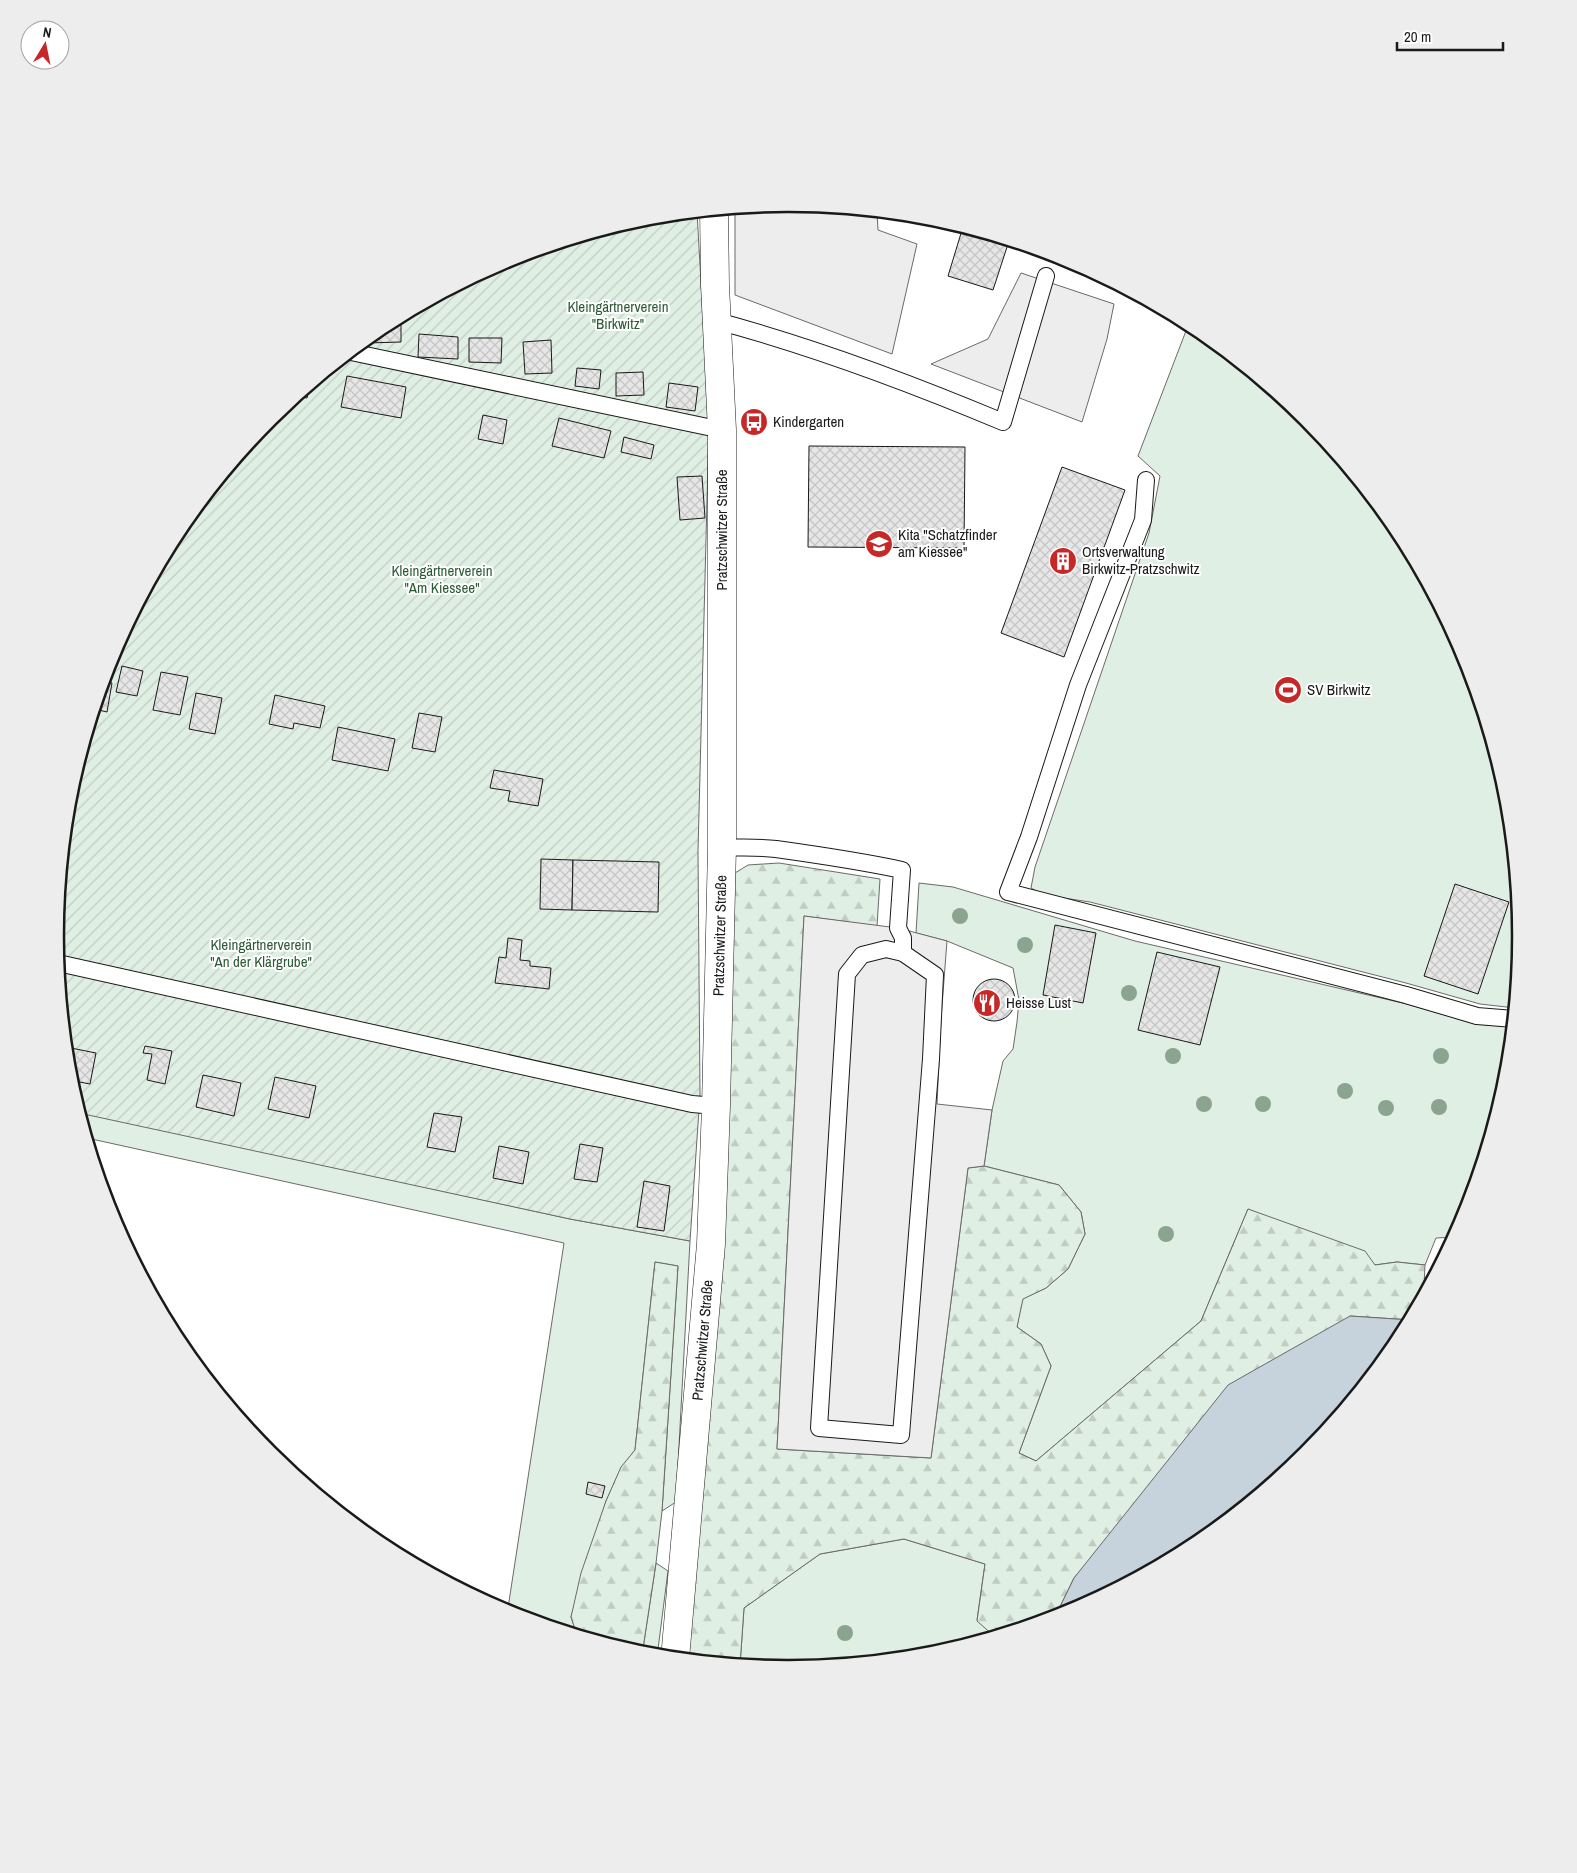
<svg xmlns="http://www.w3.org/2000/svg" width="1577" height="1873" font-family="'Archivo Narrow',sans-serif">
  <style>
    .grass { fill: #e0efe3; stroke: #6a6a6a }
    .forest { fill: url(#forest-firs); stroke: #6a6a6a }
    .park { fill: url(#park-tufts); stroke: #6a6a6a }
    .garden { fill: url(#garden-furrows); stroke: #6a6a6a }
    .parking { fill: #ededed; stroke: #6a6a6a }
    .water { fill: #c6d2dc; stroke: #6a6a6a }
    .building { fill: url(#building-cross-hatch); stroke: #1a1a1a }
    .lines { fill: none; stroke-linecap: round; stroke-linejoin: round }
    .lane-casing { stroke: #1a1a1a; stroke-width: 18 }
    .secondary-casing { stroke: #1a1a1a; stroke-width: 29 }
    .lane { stroke: #fff; stroke-width: 16 }
    .secondary { stroke: #fff; stroke-width: 28 }
    .tree { fill: #8aa48f }
    .labels { text-anchor: middle; stroke-width: 4; stroke-linejoin: round; paint-order: stroke }
    .park-label { font-size: 15px; fill: #2b5a34; stroke: #fff }
    .poi-label { font-size: 15px; fill: #1a1a1a; stroke: #fff; text-anchor: start }
    .street-label { font-size: 15px; fill: #1a1a1a; stroke: #fff }
    .rim { fill: none; stroke: #1a1a1a; stroke-width: 2.5 }
  </style>
  <defs>
    <pattern id="forest-firs" width="22" height="20" patternUnits="userSpaceOnUse" patternTransform="scale(1.25)"><rect width="22" height="20" fill="#e0efe3"/><path d="M5 1l3.5 6h-7zM16 11l3.5 6h-7z" fill="#c0ccc2"/></pattern>
    <pattern id="park-tufts" width="24" height="20" patternUnits="userSpaceOnUse" patternTransform="scale(1.25)"><rect width="24" height="20" fill="#e0efe3"/><path d="M3 7l-1-3M5 7V3M7 7l1-3M15 17l-1-3M17 17v-4M19 17l1-3" fill="none" stroke="#c0ccc2"/></pattern>
    <pattern id="garden-furrows" width="10" height="10" patternUnits="userSpaceOnUse" patternTransform="scale(1.25)"><rect width="10" height="10" fill="#e0efe3"/><path d="M-1 1l2-2M0 10L10 0M9 11l2-2" fill="none" stroke="#c0ccc2"/></pattern>
    <pattern id="building-cross-hatch" width="8" height="8" patternUnits="userSpaceOnUse" patternTransform="scale(1.25)"><rect width="8" height="8" fill="#e6e6e6"/><path d="M0 0l8 8M0 8l8-8" fill="none" stroke="#c5c5c5"/></pattern>
  </defs>
  <rect width="100%" height="100%" fill="#fff"/>
  <!-- grass -->
  <g class="grass">
    <path d="M1189,323L1196,327L1307,418L1399,529L1466,656L1508,794L1522,937L1515,1008L1480,1004L1406,983L1090,902L1044,895L1031,888L1035,867L1149,533L1160,476L1138,456Z"/>
    <path d="M919,883L953,887L1135,941L1407,1004L1476,1024L1513,1027L1508,1080L1466,1217L1455,1237L1436,1238L1425,1265L1397,1262L1375,1265L1248,1209L1201,1321L1036,1461L1019,1453L1051,1366L1041,1344L1017,1327L1022,1299L1046,1288L1068,1269L1085,1234L1081,1212L1059,1185L984,1166L992,1110L1003,1061L1013,1049L1017,1022L1019,1000L1013,968L947,941L916,933Z"/>
    <path d="M78,1111L570,1219L690,1241L676,1502L662,1511L678,1266L655,1262L635,1450L621,1468L606,1501L571,1617L577,1635L508,1614L492,1605L508,1608L564,1243L87,1138Z"/>
    <path d="M904,1539L985,1564L977,1620L995,1637L931,1656L788,1670L740,1665L744,1608L820,1554Z"/>
    <path d="M656,1563L668,1571L657,1657L642,1655Z"/>
  </g>
  <!-- forest -->
  <g class="forest">
    <path d="M779,863L880,879L877,926L804,916L777,1449L931,1458L968,1168L984,1166L1059,1185L1081,1212L1085,1234L1068,1269L1046,1288L1023,1299L1017,1327L1041,1344L1051,1366L1019,1453L1036,1461L1201,1321L1248,1209L1365,1251L1375,1265L1397,1262L1425,1265L1424,1286L1428,1288L1411,1320L1350,1316L1097,1551L1074,1578L1054,1619L995,1637L977,1621L985,1564L904,1539L820,1554L744,1608L740,1665L688,1660L719,1254L735,873L748,865Z"/>
    <path d="M655,1262L678,1266L662,1511L656,1563L642,1655L577,1635L571,1617L581,1573L606,1501L621,1467L635,1450Z"/>
  </g>
  <!-- park -->
  <path class="park" d="M1085,267L1156,305L1084,275Z"/>
  <!-- garden -->
  <path class="garden" d="M697,212L709,423L698,851L700,1095L690,1241L570,1219L79,1113L69,1079L55,936L69,793L111,656L179,529L270,418L381,326L508,259L646,217Z"/>
  <!-- parking -->
  <g class="parking">
    <path d="M789,203L877,212L878,230L917,244L892,354L735,295V208Z"/>
    <path d="M1021,273L1114,304L1107,339L1082,422L931,364L988,339Z"/>
    <path d="M804,916L898,928L947,941L941,1019L937,1104L992,1110L984,1166L968,1168L931,1458L777,1449Z"/>
  </g>
  <!-- water -->
  <path class="water" d="M1350,1316L1411,1320L1398,1344L1307,1455L1196,1547L1069,1614L1054,1619L1074,1578L1228,1385Z"/>
  <!-- building -->
  <g class="building">
    <path d="M962,230L1008,244L993,290L948,276Z"/>
    <path d="M401,316V342L367,343V338L381,326Z"/>
    <path d="M419,334L458,337V359L418,357Z"/>
    <path d="M469,338H502L501,363L469,362Z"/>
    <path d="M551,340L552,373L525,374L523,342Z"/>
    <path d="M577,368L601,370L599,389L575,386Z"/>
    <path d="M643,372L644,395L616,396V373Z"/>
    <path d="M347,376L406,387L401,418L341,407Z"/>
    <path d="M669,383L698,387L695,411L666,407Z"/>
    <path d="M310,385L307,398L297,396Z"/>
    <path d="M483,415L507,420L503,444L478,439Z"/>
    <path d="M559,418L611,431L604,458L552,446Z"/>
    <path d="M624,437L654,445L651,459L621,452Z"/>
    <path d="M809,446L965,447L964,548L808,547Z"/>
    <path d="M1062,467L1125,490L1064,657L1001,633Z"/>
    <path d="M702,476L705,518L680,520L677,477Z"/>
    <path d="M122,666L143,671L137,696L116,692Z"/>
    <path d="M161,672L188,677L180,715L153,710Z"/>
    <path d="M103,681L112,683L107,712L95,709Z"/>
    <path d="M196,693L222,698L215,734L189,729Z"/>
    <path d="M275,695L325,706L320,728L294,723L293,729L269,724Z"/>
    <path d="M419,713L442,717L435,752L412,748Z"/>
    <path d="M338,727L395,739L388,771L332,760Z"/>
    <path d="M494,770L543,779L538,806L508,801L510,791L490,788Z"/>
    <path d="M541,859L573,860L572,910L540,909Z"/>
    <path d="M573,860L659,862L658,912L572,910Z"/>
    <path d="M1455,884L1509,902L1478,994L1424,976Z"/>
    <path d="M1055,925L1096,933L1083,1003L1043,995Z"/>
    <path d="M508,938L522,940L520,960L530,961V966L551,968L549,989L495,983L499,957L506,958Z"/>
    <path d="M1157,952L1220,967L1200,1045L1138,1030Z"/>
    <circle cx="994" cy="1000" r="21"/>
    <path d="M145,1046L172,1051L165,1084L147,1080L152,1054L143,1053Z"/>
    <path d="M66,1047L96,1053L90,1084L69,1080Z"/>
    <path d="M203,1075L241,1083L234,1116L196,1107Z"/>
    <path d="M275,1077L316,1086L309,1118L268,1109Z"/>
    <path d="M434,1113L462,1117L455,1152L427,1147Z"/>
    <path d="M580,1144L603,1148L597,1182L574,1179Z"/>
    <path d="M499,1146L529,1152L523,1184L493,1178Z"/>
    <path d="M644,1181L670,1186L664,1231L637,1227Z"/>
    <path d="M588,1482L605,1486L602,1498L586,1494Z"/>
  </g>
  <g class="lines">
    <!-- lane casing -->
    <g class="lane-casing">
      <g id="lane">
        <path d="M717,321C814,347 910,383 1003,422L1046,276"/>
        <path d="M351,352L722,430"/>
        <path d="M1146,480L1143,520L1078,685L1029,837L1008,892L1406,995L1477,1016L1514,1019"/>
        <path d="M722,847C740,848 758,847 776,849C819,855 860,861 902,870L898,928L903,938V953"/>
        <path d="M886,949L903,953L935,975L931,1059L901,1435L819,1428L847,974L862,955Z"/>
        <path d="M58,963L692,1104L716,1106"/>
      </g>
    </g>
    <!-- secondary casing -->
    <g class="secondary-casing">
      <g id="secondary">
        <path id="s1" d="M675,1659L711,1244L716,1106L722,847V430L715,285L714,210"/>
      </g>
    </g>
    <!-- lane -->
    <use href="#lane" class="lane"/>
    <!-- secondary -->
    <use href="#secondary" class="secondary"/>
  </g>
  <!-- trees -->
  <g class="tree">
    <circle cx="960" cy="916" r="8"/>
    <circle cx="1025" cy="945" r="8"/>
    <circle cx="1129" cy="993" r="8"/>
    <circle cx="1173" cy="1056" r="8"/>
    <circle cx="1441" cy="1056" r="8"/>
    <circle cx="1345" cy="1091" r="8"/>
    <circle cx="1204" cy="1104" r="8"/>
    <circle cx="1263" cy="1104" r="8"/>
    <circle cx="1439" cy="1107" r="8"/>
    <circle cx="1386" cy="1108" r="8"/>
    <circle cx="1166" cy="1234" r="8"/>
    <circle cx="845" cy="1633" r="8"/>
  </g>
  <!-- icons -->
  <defs>
    <g id="bus-disc" transform="scale(1.4375)"><circle r="9.5" fill="#c62828" stroke="#fff"/><path d="M-5-6H5V4H4V6H2V4H-2V6H-4V4H-5ZM-3.5-4V0h7V-4ZM-3.5 1.2v1.5H-2V1.2ZM2 1.2v1.5H3.5V1.2Z" fill="#fff"/></g>
    <g id="school-disc" transform="scale(1.4375)"><circle r="9.5" fill="#c62828" stroke="#fff"/><path d="M0-5L7-2L0 1L-7-2ZM-4 1L0 2.5L4 1V4Q0 6-4 4Z" fill="#fff"/></g>
    <g id="building-disc" transform="scale(1.4375)"><circle r="9.5" fill="#c62828" stroke="#fff"/><path d="M-4-6H4V6H1V3H-1V6H-4ZM-2.5-4.3h1.7v1.8h-1.7ZM.8-4.3h1.7v1.8H.8ZM-2.5-1h1.7V.8h-1.7ZM.8-1h1.7V.8H.8Z" fill="#fff"/></g>
    <g id="stadium-disc" transform="scale(1.4375)"><circle r="9.5" fill="#c62828" stroke="#fff"/><path d="M0-5a6.5 5 0 1 0 0 10a6.5 5 0 1 0 0-10ZM-3.5-1.8h7v3.6h-7Z" fill="#fff"/></g>
    <g id="restaurant-disc" transform="scale(1.4375)"><circle r="9.5" fill="#c62828" stroke="#fff"/><path d="M-5-6h1v4h1v-4h1v4h1v-4h1v5L-1.5 .5V6h-2V.5L-5-1ZM5-6V6H3V1.5H1.5Q1.5-4 5-6Z" fill="#fff"/></g>
  </defs>
  <g fill-rule="evenodd">
    <use href="#bus-disc" x="754" y="422"/>
    <use href="#school-disc" x="879" y="544"/>
    <use href="#building-disc" x="1063" y="561"/>
    <use href="#stadium-disc" x="1288" y="690"/>
    <use href="#restaurant-disc" x="987" y="1003"/>
  </g>
  <g class="labels">
    <!-- park labels -->
    <g class="park-label">
      <text x="618" y="312">Kleingärtnerverein<tspan x="618" dy="17">"Birkwitz"</tspan></text>
      <text x="442" y="576">Kleingärtnerverein<tspan x="442" dy="17">"Am Kiessee"</tspan></text>
      <text x="261" y="950">Kleingärtnerverein<tspan x="261" dy="17">"An der Klärgrube"</tspan></text>
    </g>
    <!-- poi labels -->
    <g class="poi-label">
      <text x="773" y="427">Kindergarten</text>
      <text x="898" y="540">Kita "Schatzfinder<tspan x="898" dy="17">am Kiessee"</tspan></text>
      <text x="1082" y="557">Ortsverwaltung<tspan x="1082" dy="17">Birkwitz-Pratzschwitz</tspan></text>
      <text x="1307" y="695">SV Birkwitz</text>
      <text x="1006" y="1008">Heisse Lust</text>
    </g>
    <!-- street labels -->
    <g class="street-label">
      <text transform="translate(722 530) rotate(-90)" y="5">Pratzschwitzer Straße</text>
      <text dy="5" stroke="none"><textPath href="#s1" startOffset="725">Pratzschwitzer Straße</textPath></text>
      <text dy="5" stroke="none"><textPath href="#s1" startOffset="320">Pratzschwitzer Straße</textPath></text>
    </g>
  </g>
  <!-- crop -->
  <path d="M0 0H1577V1873H0ZM64 936a724 724 0 1 1 1448 0a724 724 0 1 1-1448 0Z" fill="#ededed" fill-rule="evenodd"/>
  <path class="rim" d="M64 936a724 724 0 1 1 1448 0a724 724 0 1 1-1448 0Z"/>
  <!-- north arrow -->
  <g transform="translate(45 45) rotate(10)"><circle r="24" fill="#ffffff" stroke="#a3a3a3"/>
  <path d="M0-4L9 19L0 12L-9 19Z" fill="#c62828"/>
  <text y="-8" font-size="14" font-weight="bold" text-anchor="middle" fill="#1a1a1a">N</text>
  </g>
  <!-- scale -->
  <path d="M1397 42v8h106v-8" fill="none" stroke="#1a1a1a" stroke-width="2.5"/>
  <text x="1404" y="42" font-size="15" fill="#1a1a1a" stroke="#ffffff" stroke-width="4" paint-order="stroke">20 m</text>
</svg>
